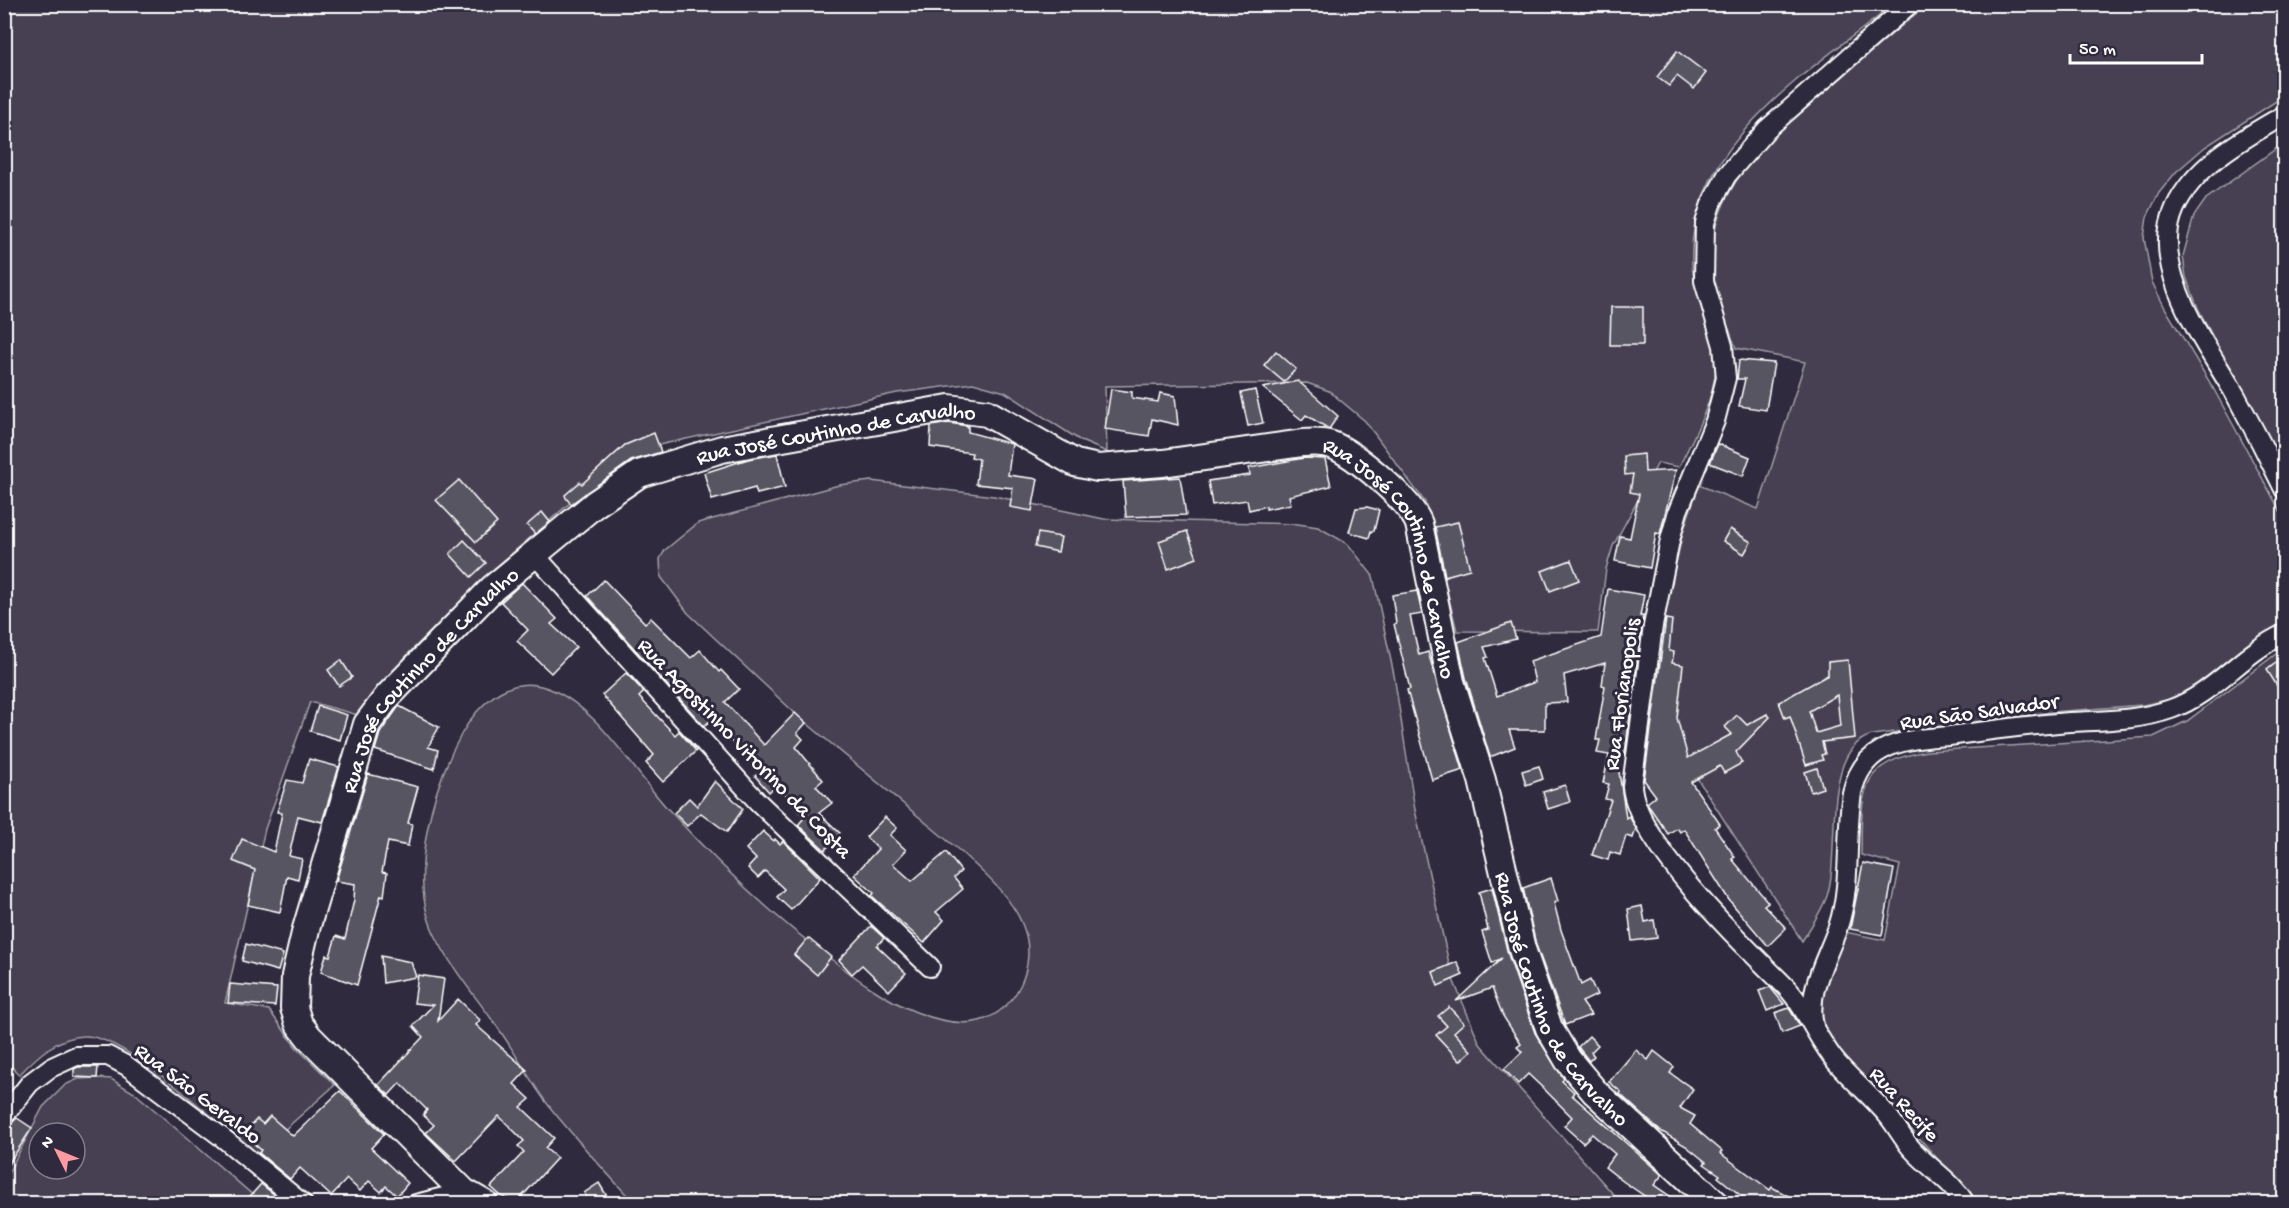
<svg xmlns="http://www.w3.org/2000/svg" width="2289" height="1208" font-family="'Gochi Hand',sans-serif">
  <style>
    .green { fill: #464152; stroke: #a2a0a8; stroke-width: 1.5; fill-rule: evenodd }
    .building { fill: #595564; stroke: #fff; stroke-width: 1.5; fill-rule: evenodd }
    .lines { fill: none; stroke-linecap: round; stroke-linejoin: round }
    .street-casing { stroke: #fff; stroke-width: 22 }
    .secondary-casing { stroke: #fff; stroke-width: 30 }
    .street { stroke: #2f2a3d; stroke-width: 18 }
    .secondary { stroke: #2f2a3d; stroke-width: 26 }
    .labels { text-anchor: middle; stroke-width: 6; stroke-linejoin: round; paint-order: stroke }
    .street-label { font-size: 22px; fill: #fff; stroke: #2f2a3d }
  </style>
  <rect width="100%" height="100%" fill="#2f2a3d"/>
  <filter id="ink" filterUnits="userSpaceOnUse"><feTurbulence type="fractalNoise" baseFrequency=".0167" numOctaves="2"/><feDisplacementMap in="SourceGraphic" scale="12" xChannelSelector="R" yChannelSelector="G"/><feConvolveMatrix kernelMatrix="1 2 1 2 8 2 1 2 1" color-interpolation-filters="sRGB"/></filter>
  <g filter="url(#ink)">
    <!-- green -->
    <g class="green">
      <path d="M1928,4L2284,5V96L2205,147L2176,172L2159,193L2147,217L2144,238L2152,282L2165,308L2212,386L2284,518V626L2198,687L2176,698L2143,705L2052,712L1872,735C1820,749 1841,854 1827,896C1821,912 1811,927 1802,941L1677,747L1667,719L1665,612L1683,532L1699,485L1758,509L1805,362L1736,348C1727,323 1714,296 1712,270C1706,185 1776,133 1834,84C1865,57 1896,30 1928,4Z"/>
      <path d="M5,5H1893C1812,70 1686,144 1692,263C1693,291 1710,315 1715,342C1723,385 1697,430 1679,467L1658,463L1613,546L1606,569L1598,632L1457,631L1425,502L1365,421L1329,391L1307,383L1105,386L1107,452L1081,441L1005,392L973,383L897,393L654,446L594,482L494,569L409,653L358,715L310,702L265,829L225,1003L269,1010L296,1047L335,1085L256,1155C222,1127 125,1034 84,1036C57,1037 37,1056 19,1075L5,1059Z"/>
      <path d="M2284,143V476L2198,308L2186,277L2183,256L2194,216L2206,199Z"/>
      <path d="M871,481L994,496L1104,519L1298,524L1318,527L1348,544L1373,576L1394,675L1415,810L1452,977L1480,1044L1621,1203H634C605,1171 576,1140 549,1106C530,1082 516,1053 498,1028C476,997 451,968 434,933C407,876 433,785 462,733C478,705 506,677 541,686C593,699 633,771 668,809C718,864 771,915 831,959C857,979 886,1000 916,1012C934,1019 960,1026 979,1021C1017,1011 1037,965 1024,929C1014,899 984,873 961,852L798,716L688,613L661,577L660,559L665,550L698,523L839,485Z"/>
      <path d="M2284,648V1203H1977L1869,1082L1839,1055L1822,1026L1823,991L1845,932L1885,940L1900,865L1861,855C1862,794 1856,763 1927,751L2153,737L2187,721Z"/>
      <path d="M97,1078L111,1079L136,1094L262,1203L5,1204V1179L43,1107L65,1085L78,1079ZM39,1133H75V1169H39Z"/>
    </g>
    <!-- building -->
    <g class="building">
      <path d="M1677,51L1706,73L1694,89L1677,76L1669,86L1657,77Z"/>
      <path d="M1611,307H1643V345H1610Z"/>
      <path d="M1276,351L1296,369L1284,382L1264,365Z"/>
      <path d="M1739,360L1774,363L1766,410L1739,406L1745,379H1737Z"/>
      <path d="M1298,381L1338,416L1329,429L1306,415L1302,420L1263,388Z"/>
      <path d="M1111,389L1132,392V398L1158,402L1160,393L1175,396L1178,425L1152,419L1149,436L1105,429Z"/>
      <path d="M1255,390L1263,423L1248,426L1241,393Z"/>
      <path d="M949,423L968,426V432L1012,444L1008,475L1038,479L1032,511L1010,507L1013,488L976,484L979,459L971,457L972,453L930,447L931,426Z"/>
      <path d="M654,433L661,452L631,461L571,504L566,498L565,495L580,482L582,484L625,445Z"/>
      <path d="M1718,444L1750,457L1743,476L1710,463Z"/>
      <path d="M777,454L785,487L757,494L755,488L712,500L704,473L748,459Z"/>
      <path d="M1644,454L1645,472L1676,470L1660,534L1656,533L1650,568L1615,561L1620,536L1630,538L1639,494L1630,492L1633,474L1625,475L1624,456Z"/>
      <path d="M1304,458L1325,459L1331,486L1289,496L1291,504L1266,509V506L1249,510L1247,500L1212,505L1208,481L1250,475L1249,468Z"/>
      <path d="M1180,477L1186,515L1126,517L1123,481Z"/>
      <path d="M459,480L497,523L476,542L436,500Z"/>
      <path d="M1367,507L1379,510L1374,531H1371L1369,538L1349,532L1356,508Z"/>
      <path d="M542,512L550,522L535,534L527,525Z"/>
      <path d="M1458,522L1470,569L1445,576L1435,527Z"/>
      <path d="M1730,529L1751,542L1744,554L1723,541Z"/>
      <path d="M1187,531L1197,558L1168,569L1159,541Z"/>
      <path d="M1038,533L1061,537L1058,552L1035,547Z"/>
      <path d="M464,540L486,563L471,577L450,554Z"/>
      <path d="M1571,560L1579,580L1550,591L1542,571Z"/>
      <path d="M604,580L645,623L651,618L691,658L700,650L719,672L721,670L739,689L725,702L764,745L795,713L806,723L797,733L803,739L796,747L823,780L816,786L832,803L819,813L840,833L825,850L798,825L804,818L778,784L769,792L755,776L760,772L719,728L711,720L704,726L587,596Z"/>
      <path d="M522,583L557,619L551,624L576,647L551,673L517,641L528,630L501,602Z"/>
      <path d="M1608,589L1644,595L1640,616H1643L1625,754L1614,739L1626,818L1629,816L1636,828L1633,838L1626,836L1620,855L1610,852L1608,860L1592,855L1611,800L1605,799L1609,784L1603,783L1609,755L1597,753L1600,740H1596L1605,686L1602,685L1605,663L1564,675L1567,702L1545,703V730H1509L1515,747L1490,757L1466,678L1458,642L1511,623L1516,639L1484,647L1488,657L1485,658L1497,696L1535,682L1530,661L1601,637Z"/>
      <path d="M1417,591L1422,614L1410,616L1419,655L1428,652L1463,770L1432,780L1407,690L1410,689L1394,624L1396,623L1392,595Z"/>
      <path d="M1666,619L1672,620L1669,651L1674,652L1672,663L1683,665L1677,718L1688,758L1732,734L1725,727L1737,715L1747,725L1767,714L1770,717L1736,752L1742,763L1724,773L1720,766L1691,782L1720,824L1715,828L1735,857L1732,859L1768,902L1764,905L1786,928L1768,946L1729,900L1684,829L1680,832L1677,828L1668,834L1648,805V802L1656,796L1644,780Z"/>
      <path d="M2284,656V697L2267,670Z"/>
      <path d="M341,660L352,677L339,686L328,670Z"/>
      <path d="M1848,660L1855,738L1822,742L1825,754L1821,755L1823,760L1806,765L1790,716L1785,718L1779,702L1828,675V662ZM1837,695L1840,726L1816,733L1809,711Z"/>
      <path d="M626,673L644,692L639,697L675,735L679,731L696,751L663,782L646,763L654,755L602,695Z"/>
      <path d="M318,706L347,715L340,740L310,731Z"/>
      <path d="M399,706L439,727L428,747L438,750L434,769L375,750L380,733Z"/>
      <path d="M309,759L339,767L322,822L298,816L289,856L302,859L298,879L287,876L280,912L248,905L255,870L233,861L242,839L274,852L282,813L277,812L287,780L302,783Z"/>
      <path d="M1539,766L1543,779L1526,785L1522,771Z"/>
      <path d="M1817,768L1823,788L1811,792L1805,772Z"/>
      <path d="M368,774L418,787L408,823L412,824L408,846L388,842L382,872L387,873L384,896L381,895L357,985L321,972L326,955L330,956L336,936L345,939L354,900L355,884L336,881Z"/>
      <path d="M715,781L743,809L727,832L701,813L687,826L674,813L689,798L697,806Z"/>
      <path d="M1565,785L1570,802L1548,809L1543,792Z"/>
      <path d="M885,817L897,828L890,835L906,850L893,864L912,881L946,852L961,871L954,878L963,889L936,912L944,920L924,943L872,896L874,893L854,875L878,849L866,837Z"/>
      <path d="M763,831L774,841L775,839L780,844L783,841L820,878L791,910L777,897L784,889L765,871L758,878L748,868L756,859L746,849Z"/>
      <path d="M1863,863L1894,869L1882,935L1850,929Z"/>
      <path d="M1551,878L1558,901L1554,903L1561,930L1581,985L1590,980L1597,995L1582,1002L1591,1015L1565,1025L1536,945L1523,888Z"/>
      <path d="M1492,888L1508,954L1535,1033L1564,1079L1562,1081L1574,1092L1572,1095L1662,1175L1654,1185L1680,1203H1655L1624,1182L1605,1167L1615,1154L1592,1134L1583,1143L1564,1126L1572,1117L1546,1091L1528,1074L1518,1084L1504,1069L1522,1052L1517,1047L1521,1044L1503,1016L1492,988L1456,1001L1502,958L1492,963L1482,932L1488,930L1479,892Z"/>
      <path d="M1642,906L1645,922L1654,920L1657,938L1632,941L1628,909Z"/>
      <path d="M871,926L884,938L877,946L906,973L889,991L862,965L852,974L839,960Z"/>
      <path d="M808,938L831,957L817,975L794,955Z"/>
      <path d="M246,944L283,954L278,971L242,961Z"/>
      <path d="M381,956L411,962L416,977L383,983Z"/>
      <path d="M1457,962L1463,975L1438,986L1433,972Z"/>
      <path d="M418,975L444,979L438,1021L458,999L480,1020L476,1025L527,1070L514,1084L530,1099L521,1107L554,1138L545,1148L557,1158L516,1203L501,1196L491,1187L524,1152L518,1146L524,1141L499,1116L456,1161L426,1133L434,1125L423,1115L427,1110L400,1083L389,1095L378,1085L423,1037L413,1026L433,1005L414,1003Z"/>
      <path d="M230,984L277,988L275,1006L228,1003Z"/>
      <path d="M1770,987L1784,1004L1767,1011L1759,991Z"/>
      <path d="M1449,1007L1464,1023L1454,1032L1471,1051L1460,1061L1436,1035L1447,1026L1438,1016Z"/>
      <path d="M1789,1008L1800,1026L1782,1033L1775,1013Z"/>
      <path d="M1589,1036L1598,1045L1591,1052L1594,1056L1589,1061L1578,1047Z"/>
      <path d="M1636,1050L1648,1060L1654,1051L1674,1067L1670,1073L1693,1089L1680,1108L1695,1116L1690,1124L1722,1151L1720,1153L1770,1190L1772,1187L1801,1203H1750L1718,1177L1720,1175L1704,1164L1706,1162L1686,1146L1659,1130L1620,1094L1621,1092L1609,1082Z"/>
      <path d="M78,1067H98L97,1078L74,1077V1069Z"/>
      <path d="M340,1091L384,1134L371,1148L408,1183L397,1196L386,1186L381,1192L369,1181L360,1191L347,1179L331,1196L300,1168L290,1179L259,1153L261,1150L243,1134L257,1119L263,1124L270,1116L293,1136Z"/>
      <path d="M17,1118L32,1128L4,1171V1130Z"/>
      <path d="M599,1183L611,1203H590L584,1193Z"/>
      <path d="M261,1184L285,1203H244Z"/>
    </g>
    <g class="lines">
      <!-- street casing -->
      <g class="street-casing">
        <g id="street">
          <path d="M1910,4L1767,129L1727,175L1711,204L1705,223L1704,281L1723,346L1726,378L1715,421L1678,511L1670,540L1653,626L1632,786C1636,841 1741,943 1781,982C1806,1005 1816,1039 1838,1064C1854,1082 1873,1098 1888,1116C1897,1127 1903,1139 1912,1149C1931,1170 1951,1180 1966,1204"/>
          <path d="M2284,115C2245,138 2195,164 2175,208C2147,269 2208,346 2236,396C2253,427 2269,458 2284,489"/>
          <path d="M534,554L757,801L930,967"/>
          <path d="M1814,1026C1806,991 1827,959 1838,927C1852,885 1845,837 1852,793C1856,775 1865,759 1882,750C1902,739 1927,738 1949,736C1985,731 2021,726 2058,723C2095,720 2135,722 2171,709C2214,694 2242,653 2284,634"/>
          <path d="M4,1116L30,1083L50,1068L76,1056H108L127,1066L223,1138L303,1204"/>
          <path d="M416,1204L464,1192"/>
        </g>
      </g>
      <!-- secondary casing -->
      <g class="secondary-casing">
        <g id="secondary">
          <path id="s1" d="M485,1204L464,1192L309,1037L299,1024L294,1008L295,976L306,929L367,724L388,696L493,588L595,504L639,474L722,449L949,408L987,413L1075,463L1098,468L1163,463L1303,443C1313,442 1323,442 1332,445C1355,454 1411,501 1419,524L1451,682L1482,780L1522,949L1549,1028L1568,1060L1595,1092L1716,1204"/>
        </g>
      </g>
      <!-- street -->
      <use href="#street" class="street"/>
      <!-- secondary -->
      <use href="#secondary" class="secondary"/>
    </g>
  </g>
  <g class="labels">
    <!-- street labels -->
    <g class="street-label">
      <text dy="8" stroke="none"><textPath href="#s1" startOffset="1144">Rua José Coutinho de Carvalho</textPath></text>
      <text dy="8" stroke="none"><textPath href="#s1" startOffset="1792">Rua José Coutinho de Carvalho</textPath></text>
      <text dy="8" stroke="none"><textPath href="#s1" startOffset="642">Rua José Coutinho de Carvalho</textPath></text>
      <text transform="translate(1620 694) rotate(-82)" y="8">Rua Florianopolis</text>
      <text transform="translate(1979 710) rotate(-8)" y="8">Rua São Salvador</text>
      <text transform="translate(746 747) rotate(46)" y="8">Rua Agostinho Vitorino da Costa</text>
      <text dy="8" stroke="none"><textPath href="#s1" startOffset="2278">Rua José Coutinho de Carvalho</textPath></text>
      <text transform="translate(199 1092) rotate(37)" y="8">Rua São Geraldo</text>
      <text transform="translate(1906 1103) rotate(48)" y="8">Rua Recife</text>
    </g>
  </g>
  <!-- margin -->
  <rect width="2289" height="1208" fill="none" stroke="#2f2a3d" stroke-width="24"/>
  <rect x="12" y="12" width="2265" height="1184" fill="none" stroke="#fff" stroke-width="2" filter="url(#ink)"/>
  <!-- north arrow -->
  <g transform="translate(57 1151) rotate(313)"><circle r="28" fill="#2f2a3d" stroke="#827f8b" stroke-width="1.5"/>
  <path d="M0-4.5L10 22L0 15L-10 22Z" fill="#ff9aa2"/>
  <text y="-9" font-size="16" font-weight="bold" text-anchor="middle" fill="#ffffff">N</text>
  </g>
  <!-- scale -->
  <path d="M2070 54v9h132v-9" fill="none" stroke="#ffffff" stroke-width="3"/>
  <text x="2079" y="54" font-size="18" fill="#ffffff" stroke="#2f2a3d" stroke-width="4.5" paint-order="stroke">50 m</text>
</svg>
